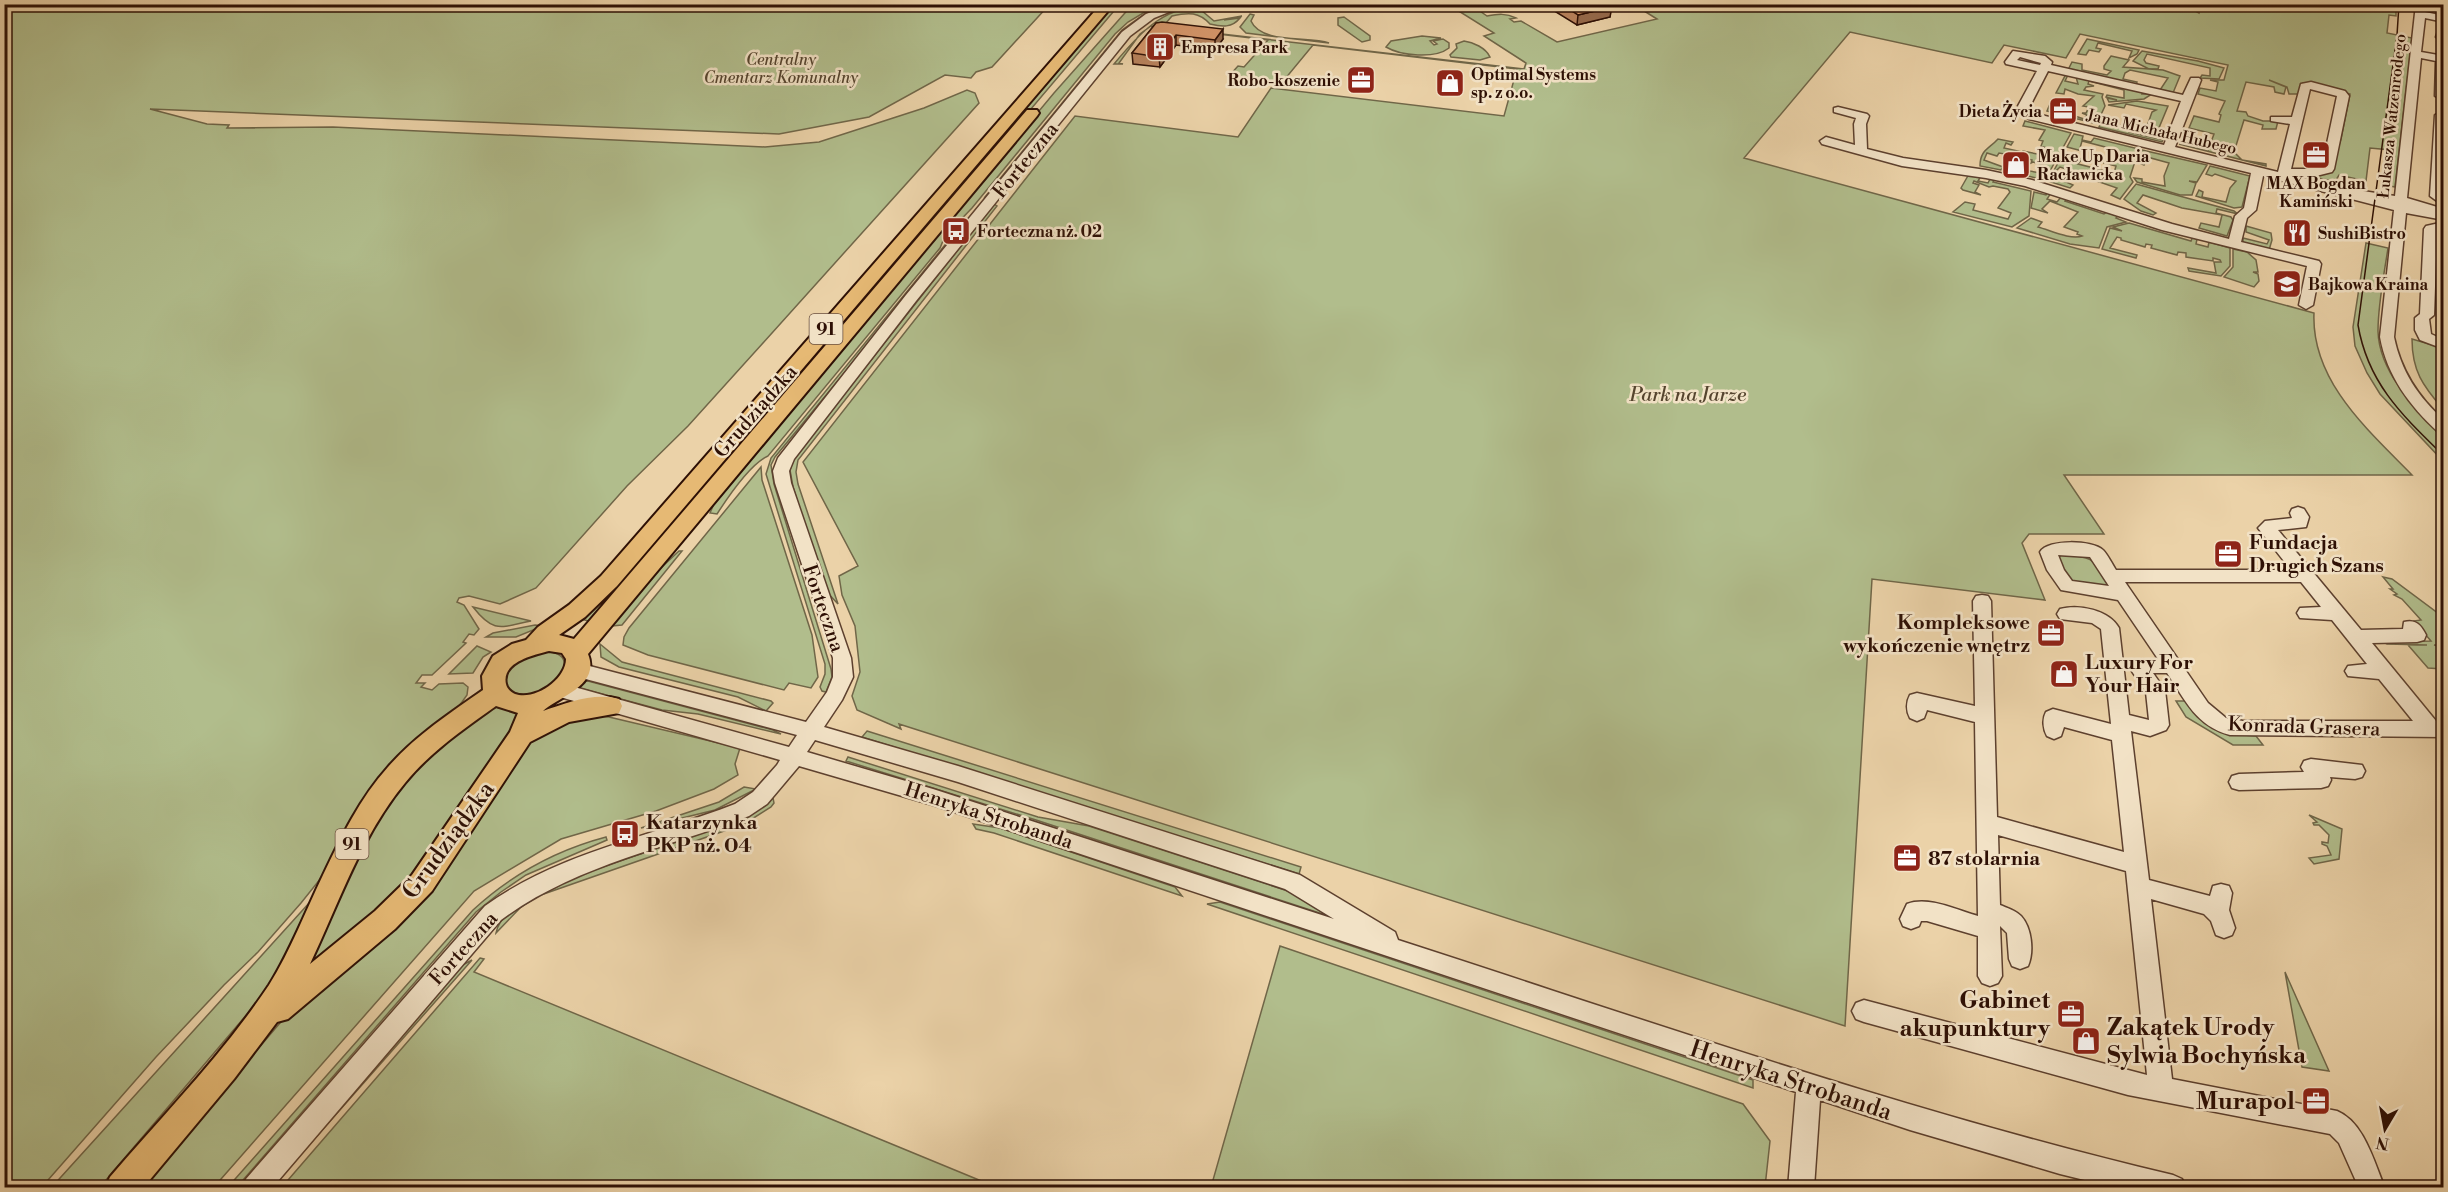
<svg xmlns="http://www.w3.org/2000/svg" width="2448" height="1192" font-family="'Libre Bodoni',serif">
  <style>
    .green { fill: #b1bd8c; stroke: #706648; stroke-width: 1.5 }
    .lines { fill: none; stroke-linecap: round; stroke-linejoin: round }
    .minor-casing { stroke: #5d402e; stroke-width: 3 }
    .major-casing { stroke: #2e1005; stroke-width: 4 }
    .minor { fill: #f2e2c6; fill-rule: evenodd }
    .major { fill: #e6b974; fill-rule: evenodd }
    .tram { stroke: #2e1005; stroke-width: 1.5 }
    .wall { fill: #b9835d; stroke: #2e1005; stroke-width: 1.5 }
    .shaded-wall { fill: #966a4c; stroke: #2e1005; stroke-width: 1.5 }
    .building { fill: #d7986c; stroke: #2e1005; stroke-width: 1.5 }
    .labels { text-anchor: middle; stroke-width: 5; stroke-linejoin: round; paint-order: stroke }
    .far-poi-label { font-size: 16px; font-weight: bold; fill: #2e1005; stroke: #f2e2c6; text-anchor: start }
    .far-park-label { font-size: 16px; font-style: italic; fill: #55442e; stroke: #f2e2c6 }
    .far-street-label { font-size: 16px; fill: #2e1005; stroke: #f2e2c6 }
    .shield { fill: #f2e2c6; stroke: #694f3f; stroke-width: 1.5 }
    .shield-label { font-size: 18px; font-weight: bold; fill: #2e1005 }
    .street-label { font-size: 20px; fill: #2e1005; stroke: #f2e2c6 }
    .park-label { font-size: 20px; font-style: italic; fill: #55442e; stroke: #f2e2c6 }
    .poi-label { font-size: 20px; font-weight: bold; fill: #2e1005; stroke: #f2e2c6; text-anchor: start }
    .near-street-label { font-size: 24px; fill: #2e1005; stroke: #f2e2c6 }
    .near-poi-label { font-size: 24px; font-weight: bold; fill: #2e1005; stroke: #f2e2c6; text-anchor: end }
  </style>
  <rect width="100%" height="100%" fill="#ebd2a8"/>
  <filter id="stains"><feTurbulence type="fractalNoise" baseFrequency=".00333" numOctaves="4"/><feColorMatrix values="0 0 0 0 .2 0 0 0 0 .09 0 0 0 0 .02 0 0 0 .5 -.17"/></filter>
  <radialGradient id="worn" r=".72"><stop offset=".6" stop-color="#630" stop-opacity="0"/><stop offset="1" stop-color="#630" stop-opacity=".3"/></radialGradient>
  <!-- green -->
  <g class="green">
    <path d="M1633,4C1641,5 1645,9 1652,10C1663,12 1680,8 1691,4H2191L2192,7H2198L2195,11L2199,13L2200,4H2396V16L2389,15L2387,33L2412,38L2395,187L2386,185L2391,150L2370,148L2366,181L2339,175L2336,180L2332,181L2304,175L2331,170L2341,139L2350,94L2303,83L2300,94H2289L2287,87L2269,80L2286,87L2284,94L2275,92L2274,87L2246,82L2237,111L2246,112L2248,116L2263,121H2278L2276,129H2262L2263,125L2244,120L2234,152L2242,160L2266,164V166L2179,144L2208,150L2214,134L2189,128L2194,116L2219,122L2221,115L2219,114L2225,101L2198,94L2200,88L2216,91L2218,82L2210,80H2224L2228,65L2080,34L2066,58L2004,45L1992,63L1850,32L1744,158L2314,313C2311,381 2368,430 2412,475H2064L2104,534H2029L2022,543L2045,600L1872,579L1845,1026L899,724L901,729L857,710L852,696L860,672L855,626L842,595L839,576L858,566L803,462L1075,116L1238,137L1271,88L1504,116L1517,69L1313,45L1280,85L1235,79L1230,75L1238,66L1244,67L1268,40L1151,26L1140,34L1119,63L1123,64H1114C1142,30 1165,5 1212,5H1209L1212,8L1202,7L1204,9L1201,10L1214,21L1242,16L1224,20L1240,18C1232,28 1222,27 1210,24C1199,12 1189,12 1172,16L1166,23L1178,29L1524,69L1526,63L1484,36L1494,33L1449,5H1488L1477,9L1487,16C1498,14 1506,13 1516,18L1510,19L1514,22L1521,21L1557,42L1657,19Z"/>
    <path d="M4,5H1049L992,67L976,72L971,78L945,75L869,117L779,134L150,109L207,124L229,125L227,128L333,127L765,147L819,142L924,108L967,90L975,93L979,103L744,364L688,426L627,486L536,588L500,604L469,596L459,598L457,602L464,605L479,629L474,635L469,634L463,642L466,643L432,675H422L416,683H425L421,687L432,690L439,684L463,683L468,687L467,695L462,702L301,903L258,952L224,985L156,1057L41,1188L4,1187V591H11L4,558Z"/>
    <path d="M1113,5H1119L596,623L577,618Z"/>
    <path d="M1132,5H1140L1145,12L1128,22L1115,34L972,208L945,236L940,248L768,456C750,464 728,497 717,514L710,513L716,499L1054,93Z"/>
    <path d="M1168,5H1174L1151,13L1127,28L988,197H985L1122,30L1146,13Z"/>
    <path d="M1250,14L1254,15L1251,21C1261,44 1308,36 1329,43L1246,33L1240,27Z"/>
    <path d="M1344,17L1370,36V40L1362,42L1338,25V18Z"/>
    <path d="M1422,36L1441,38L1430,41L1434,45L1437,44L1433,41L1443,39L1449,43V48C1435,59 1401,56 1386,47L1391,41Z"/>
    <path d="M2087,39L2139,50L2137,54L2129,58L2132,51L2098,43L2096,48L2101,49L2099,52L2089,50L2086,55L2078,54Z"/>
    <path d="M1464,41C1473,42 1486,48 1490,57L1480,60L1451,57L1450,55L1457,48L1456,44Z"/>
    <path d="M2142,51L2198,61L2224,68L2219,79L2200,78L2202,75L2210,76V68L2147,54L2144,60L2146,63L2159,66L2158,69H2149L2133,61Z"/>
    <path d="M2111,56L2129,60L2123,67L2163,70L2180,76L2173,93L2160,90L2168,78L2130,70L2125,73L2123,79L2137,82L2136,85L2072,70L2069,68L2072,62L2082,64V70L2107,75L2111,71L2104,69V66Z"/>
    <path d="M2066,74L2068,75L2065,81L2078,84L2076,77L2143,91L2142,94H2152L2144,99L2109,102L2107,98L2117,100L2106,97L2107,95L2124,98V90L2089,81L2088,84L2094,86L2086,87L2084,90L2103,94L2102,97L2105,106L2099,119L2093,123L2047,111L2050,104L2058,106L2053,112H2063L2084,119L2087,115L2082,113H2086L2089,107L2083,106L2094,96L2078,94L2065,89L2064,94L2056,93Z"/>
    <path d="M2137,101L2168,106L2156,135L2145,132L2152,112L2156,110L2126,104L2124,108L2108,105Z"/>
    <path d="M2104,117L2119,120L2118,125L2130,128L2129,132L2163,140L2162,142L2099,127Z"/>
    <path d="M2025,121L2071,133L2045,180L2028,176L2030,171L2040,173L2043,165L2033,162L2031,163L2032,160L2020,157L2019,160L2010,159L2011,155L1999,153L1997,156L1987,153L1984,160L2003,167L2001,170L1980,166C1980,150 1989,149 1998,139L2013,142L2011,145L2006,143L2004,148L2022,152L2023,151L2042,155L2045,151H2048L2049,149L2041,146L2043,141L2039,140L2045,130L2023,126Z"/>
    <path d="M2074,134L2083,136L2082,140L2091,142L2094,138L2139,149L2130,177L2133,182L2120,199L2111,195L2117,188L2094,180L2095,178L2060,167L2056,171L2059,173L2055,177L2073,185L2070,188L2048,181L2063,154L2082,159L2078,164L2114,173L2116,166L2104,163L2113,149L2082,141L2080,148L2082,151L2067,147Z"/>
    <path d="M2142,150L2207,165L2197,182L2189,181L2196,183L2192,195H2180L2137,182L2134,178L2142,179V182L2165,186L2164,176L2169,163L2147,157L2144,165L2137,162Z"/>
    <path d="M2210,166L2250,176L2242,207L2234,208L2196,196L2199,190L2203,192L2202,197L2226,202L2230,188L2236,181L2215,174L2212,176L2206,174Z"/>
    <path d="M1969,174L1981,176L1978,181L1988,183L1991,177L1995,178L1993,182L2031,191L2029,216L2012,227L1953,212L1965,202L1975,204L1973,210L2008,219L2011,213L1998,208L2010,192L2008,189L1993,186L1989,187L1974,181L1973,183L1979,185L1975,192L1981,195L1963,190L1961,188Z"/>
    <path d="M2136,184L2234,211L2238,214L2217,209L2216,213L2231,217L2233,220L2227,236L2199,228L2201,223L2219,227L2222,215L2182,208L2143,195L2137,203L2156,213L2153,215L2141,211L2124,199Z"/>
    <path d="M2034,192L2046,195L2048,192L2051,193L2047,199L2057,202L2062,196L2067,198L2065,201L2104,214L2108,211L2119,215L2116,218L2126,222L2107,227L2099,248L2070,244L2017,228L2031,218L2042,222L2038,227C2052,231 2071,240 2082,236L2077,234L2078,232L2064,227L2078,212L2050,201L2042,209L2048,213L2031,208Z"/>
    <path d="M994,204L997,206L798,460L796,472L798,484L838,604L825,590L793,487L790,470L793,459Z"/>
    <path d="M2129,223L2191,241L2193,236L2197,239L2196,244L2208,247L2209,242L2230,248V266L2221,276L2189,271L2188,268L2216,273L2214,262H2221L2220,260L2213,258V261L2186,257V253L2178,252L2177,255L2151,248L2152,245L2146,244L2145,247L2121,240V238L2117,237L2110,248L2137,255L2136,258L2102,249L2110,228L2122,231L2113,227Z"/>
    <path d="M2246,226L2271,233L2272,240L2269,250L2243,244V238L2267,244L2269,240L2246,232Z"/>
    <path d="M2366,243L2388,248C2384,275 2378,304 2378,331C2379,373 2416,409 2443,436V461L2380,394L2367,373L2355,346L2353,327Z"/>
    <path d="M948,244L946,250L775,457L771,465L774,484L831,669L832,677L826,692L822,691L820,687L825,674V664L766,474L771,458L945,245Z"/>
    <path d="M2233,249L2247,252L2256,260L2258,272H2253L2258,274L2259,281L2254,287L2224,277L2233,267Z"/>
    <path d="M2412,339L2443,348V409C2423,386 2412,371 2412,339Z"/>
    <path d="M761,467L762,480L812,635L818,677L811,688L789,683L784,690L648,655L623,645L624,637L629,628Z"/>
    <path d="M679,551H682L622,625L611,626L647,581Z"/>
    <path d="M2061,555C2095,557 2092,557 2110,586L2073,582L2066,576L2059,557Z"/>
    <path d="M2383,577L2392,579L2443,617V645H2434L2443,647V669L2428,668L2408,645H2427L2387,644L2383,642L2431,641L2414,621L2421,620L2402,599L2394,595L2397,594L2390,589H2393Z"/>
    <path d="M473,607L531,621C501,627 494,634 473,607Z"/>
    <path d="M535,625L543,626L516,637H486L493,633Z"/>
    <path d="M600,644L622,662L771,701L773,703L766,711L738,697L619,667L601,657Z"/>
    <path d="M477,646L491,652L483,657L473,673L449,674Z"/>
    <path d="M544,651C595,654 539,714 506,688C500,662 524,658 544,651Z"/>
    <path d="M588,681L773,730L781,734L698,714L662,710L579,688L581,682Z"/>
    <path d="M2176,701H2188L2230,734L2256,736L2263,745H2233L2186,717Z"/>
    <path d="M490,703L508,710L526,711L414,876L320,959L311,957L372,829L406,776Z"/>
    <path d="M580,713L609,717L740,748L735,764L738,775L714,789L656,811L561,839L474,891L214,1187L140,1188L302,997L374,940L530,738Z"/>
    <path d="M867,731L1301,867L1299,874L862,737Z"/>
    <path d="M848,757L1038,817L1089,826L1294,893L1344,921L1036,820L846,761Z"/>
    <path d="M744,787L756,789L715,810L641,828L719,802Z"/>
    <path d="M773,798L774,803L771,807L744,824L538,896L520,908L496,933C505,876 727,842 773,798Z"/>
    <path d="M2309,815L2342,829L2339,859L2314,864L2309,858L2331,855L2327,846L2322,844V842L2328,843L2329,835L2319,825H2314L2313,823L2317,822Z"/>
    <path d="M973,824L1000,828L1175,887L1182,896L994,833L976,829Z"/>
    <path d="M606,837L607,840L526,875L501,892L476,912L237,1187H228L473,910C511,875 557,850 606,837Z"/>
    <path d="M310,902L271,986L100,1187L51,1188Z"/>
    <path d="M1220,902L1753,1080V1088L1207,904Z"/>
    <path d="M1280,946L1743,1104L1770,1141L1765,1187H1211Z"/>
    <path d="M480,958L484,959L474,972L996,1187H282Z"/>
    <path d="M472,960L272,1187L455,969Z"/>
    <path d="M2285,972L2329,1071L2302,1067Z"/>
  </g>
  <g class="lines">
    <!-- minor casing -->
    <g class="minor-casing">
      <g id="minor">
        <path d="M1173,4H1189L1154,18L1130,36L916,301L794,459L789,471L791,483L851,658L853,677L842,700L824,727L958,766L1300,875L1395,932L1398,940C1655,1023 1910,1113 2173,1175L2182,1179L2186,1188H2117L2060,1174L1910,1130L1820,1100L1814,1188H1788L1796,1092L933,805L799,766L767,804L749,816C665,849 575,865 501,920L272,1188H242L246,1179L485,906C560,852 650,837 735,804L753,792L777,765L780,760L560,697L553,695L550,690L553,685L560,683L789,747L797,735L578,677L571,675L569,670L571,665L578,663L806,722L827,692L833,677V658L775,483L773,471L778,458L906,295L1122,32L1146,14ZM815,740L958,782L1285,889L1334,919L933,789L807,752Z"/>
        <path d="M2416,4H2426L2425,12L2444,16V22L2425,18L2421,52L2444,56V100L2435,96L2436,61L2421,58L2407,198L2444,209V220L2406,213L2394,337C2401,371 2418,397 2444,420V434L2438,432C2410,406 2387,376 2380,337L2394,210L2263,176L2256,210L2247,218L2241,242L2319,261L2321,264L2313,305L2306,309L2299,305L2307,266L2162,230L2025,186L1986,178L1902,166L1822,144L1820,141L1826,137L1855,145L1854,124L1856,118L1834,112V108L1838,107L1867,114L1869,116L1866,124L1867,149L1903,158L1986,170L2032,180L2172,224L2229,239L2235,216L2244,208L2251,173L2029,119L2020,113L2018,106L2037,71L2006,64L2005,62L2013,51L2045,56L2052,62L2051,65L2183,95L2191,78H2199L2201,80L2175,147L2278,172L2290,124L2271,121V117H2292L2301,84L2311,82L2345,91L2349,96L2334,169L2332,172L2312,177L2290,175L2350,189L2395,196ZM2020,57L2041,63L2040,65L2017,60ZM2048,71L2181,101L2164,145L2037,114L2030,110V106ZM2310,89L2337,96L2322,167L2312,169H2291Z"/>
        <path d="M2444,25V42L2436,37L2439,28Z"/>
        <path d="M2441,112H2444V206L2430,196L2435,115Z"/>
        <path d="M2444,222V230L2437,231L2434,315L2429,319L2431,334L2444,340V349L2420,340L2415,330V318L2420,314L2424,229L2426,226Z"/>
        <path d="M2298,507L2304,509L2309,517L2306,527L2278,530L2361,630L2403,629L2404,622C2416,619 2421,625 2426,635L2424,640L2417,642L2372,643L2436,721H2444V737L2230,735C2196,726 2186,701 2167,673H2153L2165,690L2169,725L2166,730L2150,736L2131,731L2149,880L2210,896L2213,886L2221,884L2229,886L2232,893L2229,910L2235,928L2232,935L2224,938L2216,935L2211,921L2204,914L2151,899L2172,1079L2337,1111C2364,1122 2374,1162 2385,1188H2359L2339,1143L2330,1134L2128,1095L1864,1022L1856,1019L1852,1011L1856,1003L1864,1000L2147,1075L2126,871L1998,835L2000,905C2007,908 2015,910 2021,916C2032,928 2034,952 2028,966L2020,969L2012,966L2009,959L2007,933L2000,926L2002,976L1998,983L1990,986L1982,983L1978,976V936L1927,921H1921L1919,926L1911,929L1903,926L1900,919L1907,904C1929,896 1956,910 1978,916L1975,722L1927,710L1924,718L1917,721L1910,718C1906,711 1906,702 1910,695L1917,693L1975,706L1973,601L1976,596L1982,595L1988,596L1991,601L1997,817L2124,852L2112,740L2064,727L2061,736L2054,739L2047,736C2043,729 2042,719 2046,712L2053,709L2111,724L2101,629L2092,623L2060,619L2057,614L2060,609C2079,604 2109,610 2119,628L2129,715L2149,720L2146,692L2131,670L2138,661L2158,659L2118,600L2061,590L2047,570L2040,552C2048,539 2092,540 2103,550C2108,555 2112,564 2116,570H2291L2258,528L2265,521L2292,518L2290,513L2292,509ZM2058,555L2090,557L2109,586L2072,581L2064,570ZM2125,582H2301L2321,607L2300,608L2297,613L2300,618L2332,620L2367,664L2348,666L2345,671L2348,676L2379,679L2413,721H2243L2226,718L2208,703Z"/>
        <path d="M2311,759L2362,765L2365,771L2362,777L2355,779L2330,777L2331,780L2328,786L2321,788L2239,790L2232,788L2229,782L2232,776L2239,774L2304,772L2301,767L2304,761Z"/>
      </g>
    </g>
    <!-- major casing -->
    <g class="major-casing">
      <path id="major" d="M1101,4H1114L617,586L585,617L559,635L574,639L1027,110H1037L1039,113L1037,116L588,654C601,686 558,697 543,711C566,703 595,692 619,699L622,706L619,713L569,722L530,742L432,891L395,929L288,1019L277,1022L234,1079L143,1188H105L110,1177C164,1114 223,1054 269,985C291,950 305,912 323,875C341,837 360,798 388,767C415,736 450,713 483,690L482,676L493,656L512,644L526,640L538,627L569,605L601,576ZM549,651L562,653L566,659C566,679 535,701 515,694C511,692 507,689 506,684C501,662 534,655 549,651ZM496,706L518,713L510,732L412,875L375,911L310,964C339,903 361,836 405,783C430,752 464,729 496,706Z"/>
    </g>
    <!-- minor -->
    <use href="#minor" class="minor"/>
    <!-- major -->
    <use href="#major" class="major"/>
    <!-- tram -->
    <path class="tram" d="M2399,4L2397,35L2358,325C2368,384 2403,416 2444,456"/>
  </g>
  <!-- wall -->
  <g class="wall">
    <path d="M1543,4H1607L1610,17L1577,25Z"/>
    <path d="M1156,23L1223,39L1215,50L1176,45L1160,67L1133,64L1132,53Z"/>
  </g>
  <!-- shaded-wall -->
  <g class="shaded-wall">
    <path d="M1612,7L1610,17L1577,25L1578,15Z"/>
    <path d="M1223,29V39L1215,50V40Z"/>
    <path d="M1176,35V45L1160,67L1159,57Z"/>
  </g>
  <!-- building -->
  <g class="building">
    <path d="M1561,4H1607L1612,7L1578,15Z"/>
    <path d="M1162,22L1223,29L1215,40L1176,35L1159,57L1132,53L1156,23Z"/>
  </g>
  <!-- icons -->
  <defs>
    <g id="building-square" transform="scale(1.5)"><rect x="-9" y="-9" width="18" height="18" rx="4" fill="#8f2418" stroke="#f2e2c6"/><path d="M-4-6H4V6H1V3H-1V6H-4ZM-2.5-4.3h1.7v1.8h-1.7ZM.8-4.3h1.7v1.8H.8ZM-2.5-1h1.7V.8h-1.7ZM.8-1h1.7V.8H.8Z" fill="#fff"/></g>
    <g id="office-square" transform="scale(1.5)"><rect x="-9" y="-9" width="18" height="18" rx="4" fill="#8f2418" stroke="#f2e2c6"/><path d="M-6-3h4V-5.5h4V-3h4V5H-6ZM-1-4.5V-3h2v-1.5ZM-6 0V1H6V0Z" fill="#fff"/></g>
    <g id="shop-square" transform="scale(1.5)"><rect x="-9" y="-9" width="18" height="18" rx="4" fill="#8f2418" stroke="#f2e2c6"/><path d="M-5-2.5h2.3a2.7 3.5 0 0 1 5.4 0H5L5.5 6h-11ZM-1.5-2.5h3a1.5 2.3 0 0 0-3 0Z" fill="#fff"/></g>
    <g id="bus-square" transform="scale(1.5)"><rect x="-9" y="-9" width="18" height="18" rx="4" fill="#8f2418" stroke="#f2e2c6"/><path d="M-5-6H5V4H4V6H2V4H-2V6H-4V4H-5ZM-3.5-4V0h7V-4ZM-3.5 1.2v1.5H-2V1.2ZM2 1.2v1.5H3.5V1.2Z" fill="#fff"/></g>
    <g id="restaurant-square" transform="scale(1.5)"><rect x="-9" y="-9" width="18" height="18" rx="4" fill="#8f2418" stroke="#f2e2c6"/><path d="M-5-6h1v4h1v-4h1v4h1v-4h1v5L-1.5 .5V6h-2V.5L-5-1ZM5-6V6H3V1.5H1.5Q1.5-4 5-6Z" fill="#fff"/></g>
    <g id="school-square" transform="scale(1.5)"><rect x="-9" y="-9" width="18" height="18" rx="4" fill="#8f2418" stroke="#f2e2c6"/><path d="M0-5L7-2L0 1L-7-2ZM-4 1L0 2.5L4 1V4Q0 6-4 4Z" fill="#fff"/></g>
  </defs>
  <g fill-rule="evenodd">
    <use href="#building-square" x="1160" y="47"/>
    <use href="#office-square" x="1361" y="80"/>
    <use href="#shop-square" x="1450" y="83"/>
    <use href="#office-square" x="2063" y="111"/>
    <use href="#office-square" x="2316" y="155"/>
    <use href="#shop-square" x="2016" y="165"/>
    <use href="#bus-square" x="956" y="231"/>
    <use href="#restaurant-square" x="2297" y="233"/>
    <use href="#school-square" x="2287" y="284"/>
    <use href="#office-square" x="2228" y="554"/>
    <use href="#office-square" x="2051" y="633"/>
    <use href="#shop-square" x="2064" y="674"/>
    <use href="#bus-square" x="625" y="834"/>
    <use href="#office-square" x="1907" y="858"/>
    <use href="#office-square" x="2071" y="1014"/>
    <use href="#shop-square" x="2086" y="1041"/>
    <use href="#office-square" x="2316" y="1101"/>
  </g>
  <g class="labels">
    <!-- far-poi labels -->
    <g class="far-poi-label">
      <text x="1181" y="53">Empresa Park</text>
      <text x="1471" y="80">Optimal Systems<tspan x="1471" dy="18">sp. z o.o.</tspan></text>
      <text x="1340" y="86" text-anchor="end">Robo-koszenie</text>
      <text x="2042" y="117" text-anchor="end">Dieta Życia</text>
      <text x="2037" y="162">Make Up Daria<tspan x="2037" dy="18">Racławicka</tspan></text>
      <text x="2316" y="189" text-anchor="middle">MAX Bogdan<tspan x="2316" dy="18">Kamiński</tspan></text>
      <text x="977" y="237">Forteczna nż. 02</text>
      <text x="2318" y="239">SushiBistro</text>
      <text x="2308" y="290">Bajkowa Kraina</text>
    </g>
    <!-- far-park labels -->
    <g class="far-park-label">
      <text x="781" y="65">Centralny<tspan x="781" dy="18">Cmentarz Komunalny</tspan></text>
    </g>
    <!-- far-street labels -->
    <g class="far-street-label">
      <text transform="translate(2391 116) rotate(-84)" y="6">Łukasza Watzenrodego</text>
      <text transform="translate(2162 131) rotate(13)" y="6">Jana Michała Hubego</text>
    </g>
    <!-- shield labels -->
    <g class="shield">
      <rect x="809.5" y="314" width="33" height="30" rx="4.5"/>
      <rect x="335.5" y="829" width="33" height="30" rx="4.5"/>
    </g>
    <g class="shield-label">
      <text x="826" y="335">91</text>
      <text x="352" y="850">91</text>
    </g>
    <!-- street labels -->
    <g class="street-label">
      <text transform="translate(1025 160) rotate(-51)" y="7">Forteczna</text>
      <text transform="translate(755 411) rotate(-49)" y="7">Grudziądzka</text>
      <text transform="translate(824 608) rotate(71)" y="7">Forteczna</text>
      <text transform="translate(2304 726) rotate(2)" y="7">Konrada Grasera</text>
      <text transform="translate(989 815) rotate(18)" y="7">Henryka Strobanda</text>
      <text transform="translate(463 948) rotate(-48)" y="7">Forteczna</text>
    </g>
    <!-- park labels -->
    <g class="park-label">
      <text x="1688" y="401">Park na Jarze</text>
    </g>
    <!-- poi labels -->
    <g class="poi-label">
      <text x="2249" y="549">Fundacja<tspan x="2249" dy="23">Drugich Szans</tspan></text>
      <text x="2030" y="629" text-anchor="end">Kompleksowe<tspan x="2030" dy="23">wykończenie wnętrz</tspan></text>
      <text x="2085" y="669">Luxury For<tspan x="2085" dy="23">Your Hair</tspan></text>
      <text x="646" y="829">Katarzynka<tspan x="646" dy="23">PKP nż. 04</tspan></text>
      <text x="1928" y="865">87 stolarnia</text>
    </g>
    <!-- near-street labels -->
    <g class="near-street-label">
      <text transform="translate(448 840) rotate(-54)" y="8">Grudziądzka</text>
      <text transform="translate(1791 1080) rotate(18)" y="8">Henryka Strobanda</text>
    </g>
    <!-- near-poi labels -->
    <g class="near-poi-label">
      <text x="2050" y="1008">Gabinet<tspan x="2050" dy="28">akupunktury</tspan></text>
      <text x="2107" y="1035" text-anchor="start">Zakątek Urody<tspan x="2107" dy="28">Sylwia Bochyńska</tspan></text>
      <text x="2295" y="1109">Murapol</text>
    </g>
  </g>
  <!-- margin -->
  <rect width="2448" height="1192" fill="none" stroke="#ebd2a8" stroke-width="24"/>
  <rect x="6" y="6" width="2436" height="1180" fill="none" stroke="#2e1005" stroke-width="3"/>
  <rect x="12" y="12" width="2424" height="1168" fill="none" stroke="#2e1005" stroke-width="1.5"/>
  <!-- north arrow -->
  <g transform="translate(2385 1129) rotate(190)" stroke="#f2e2c6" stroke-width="4.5" paint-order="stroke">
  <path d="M0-4.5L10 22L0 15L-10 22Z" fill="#2e1005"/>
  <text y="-9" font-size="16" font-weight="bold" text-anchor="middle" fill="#2e1005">N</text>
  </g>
  <rect width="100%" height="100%" filter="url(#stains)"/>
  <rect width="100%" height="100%" fill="url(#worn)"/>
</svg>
